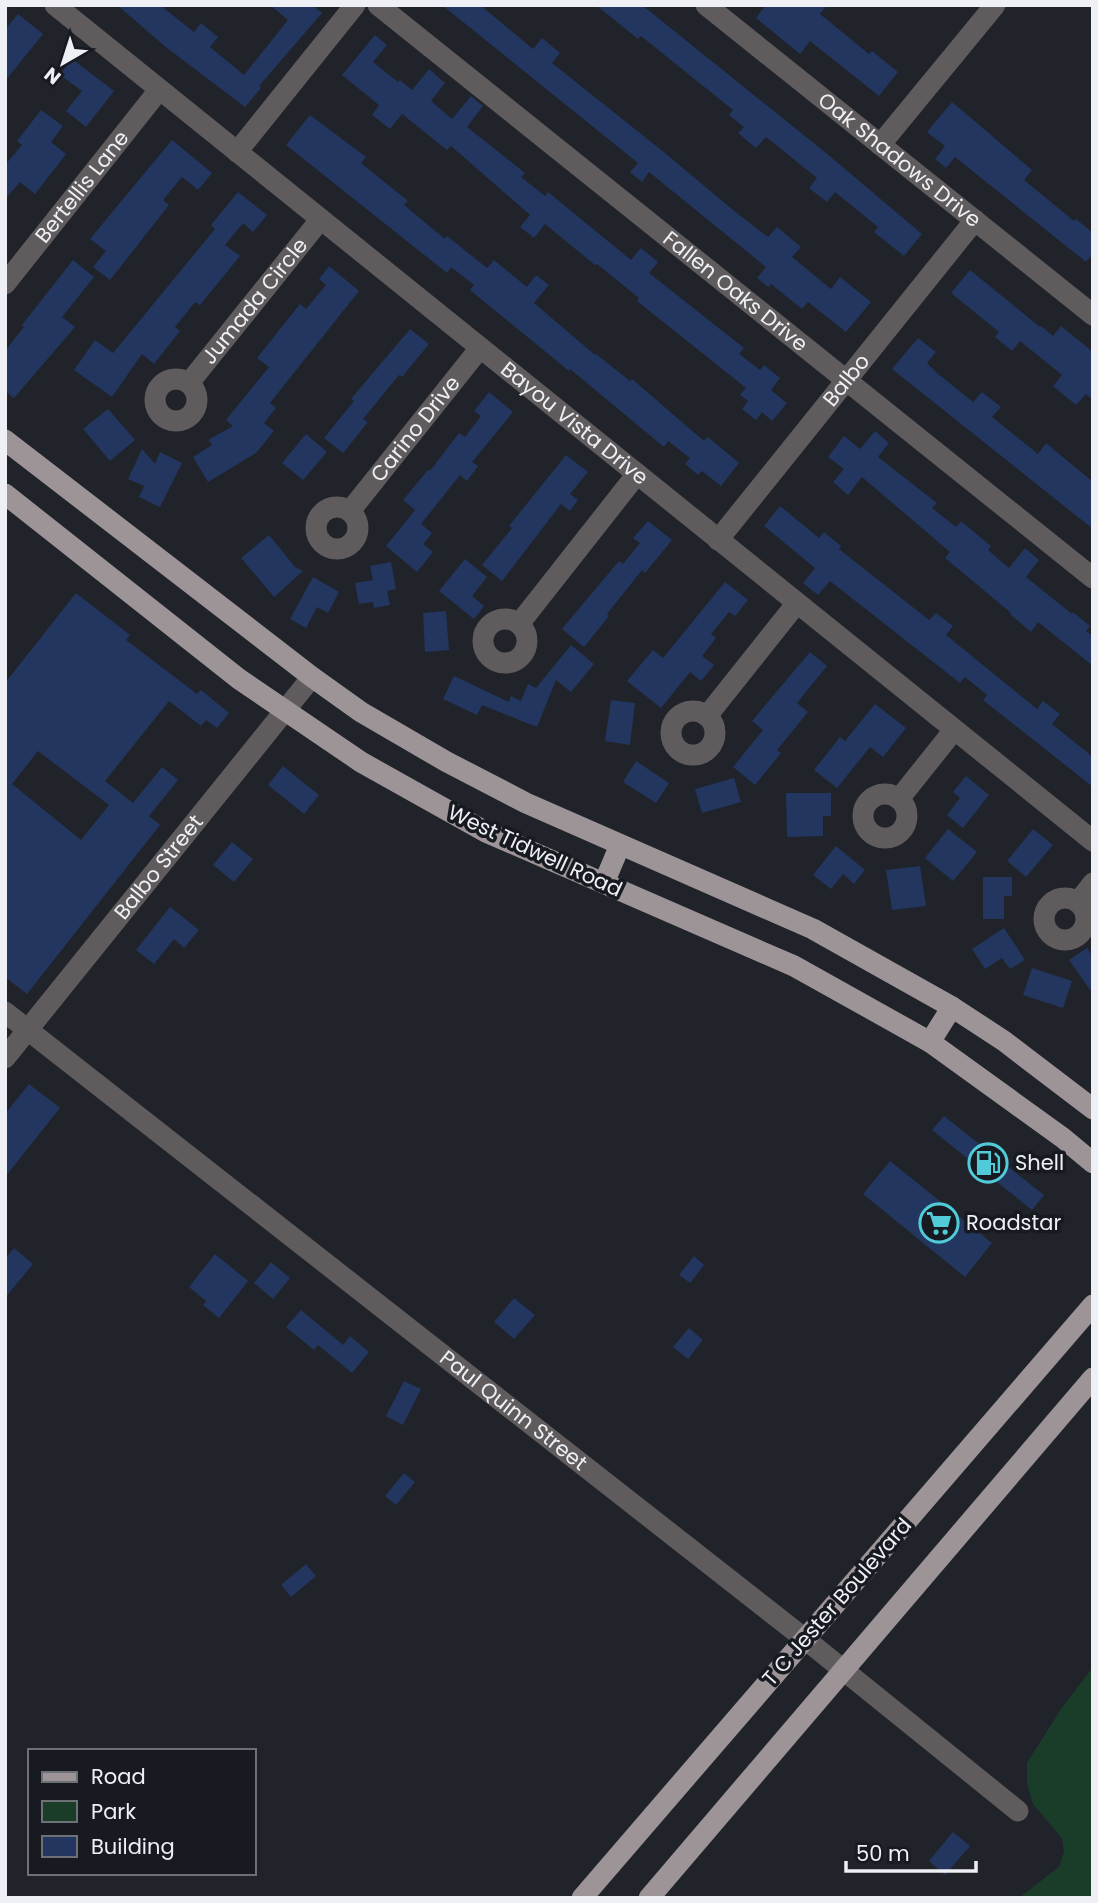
<svg xmlns="http://www.w3.org/2000/svg" width="1098" height="1903" font-family="Poppins,sans-serif">
  <style>
    .green { fill: #1a3d2a }
    .building { fill: #22365f; fill-rule: evenodd }
    .lines { fill: none; stroke-linecap: round; stroke-linejoin: round }
    .minor { stroke: #605c5d; stroke-width: 21 }
    .major { stroke: #9d9497; stroke-width: 21 }
    .labels { text-anchor: middle; stroke-width: 7; stroke-linejoin: round; paint-order: stroke }
    .street-label { font-size: 21px; fill: #eef0f5; stroke: #171a20 }
    .poi-label { font-size: 21px; fill: #eef0f5; stroke: #171a20; text-anchor: start }
  </style>
  <rect width="100%" height="100%" fill="#20232a"/>
  <!-- green -->
  <path class="green" d="M1093,1667V1898H1019L1059,1867L1064,1852L1062,1838L1033,1804L1027,1784V1763L1061,1709Z"/>
  <!-- building -->
  <g class="building">
    <path d="M117,5H160L194,32L201,23L218,37L210,47L244,75L288,20L270,5H312L322,13L259,86L261,88L245,107L167,48Z"/>
    <path d="M442,5H480L533,49L542,38L560,53L552,63L665,153L733,210L768,237L777,227L801,247L792,257L831,289L840,277L871,302L846,332L808,302L802,309L771,284L768,287L757,278L766,267L649,172L642,182L630,172L638,163Z"/>
    <path d="M596,5H642L826,153L922,234L904,256L874,232L878,227L835,192L827,202L809,188L817,178L766,137L756,148L738,133L744,127L729,115L733,110L641,36L638,39Z"/>
    <path d="M766,5H827L820,14L869,54L872,51L898,72L879,96L810,41L800,54L756,18Z"/>
    <path d="M18,14L43,34L5,81V30Z"/>
    <path d="M375,35L387,45L373,62L398,82L400,80L412,90L429,69L445,83L431,101L452,119L471,96L483,106L467,127L525,173L521,177L545,196L548,192L631,260L641,248L658,262L649,273L744,348L739,354L760,370L764,365L780,378L771,390L787,403L772,421L762,412L756,420L742,409L748,401L740,395L746,388L637,301L639,298L597,264L595,265L545,224L534,238L520,227L530,215L451,146L447,150L402,114L390,129L372,115L379,105L342,75Z"/>
    <path d="M72,59L114,91L86,127L66,111L82,91L60,75Z"/>
    <path d="M952,102L1032,170L1024,180L1074,221L1076,219L1093,233V254L1086,262L955,157L946,168L935,159L945,146L927,132Z"/>
    <path d="M41,110L63,126L51,142L66,154L35,194L20,182L5,199V165L22,145L17,141Z"/>
    <path d="M310,115L366,157L361,163L408,201L404,205L445,239L447,236L487,268L494,260L527,287L536,275L549,285L534,303L595,355L596,354L630,381L632,379L704,441L708,437L739,463L721,486L702,471L698,475L685,464L690,458L668,441L664,447L570,369L569,371L470,290L474,285L451,267L447,273L286,145Z"/>
    <path d="M172,140L212,173L198,190L182,177L163,200L169,205L110,280L93,267L106,251L90,239Z"/>
    <path d="M238,192L267,215L253,232L243,223L225,245L240,256L200,305L195,302L175,327L180,331L154,364L142,354L112,397L74,370L95,340L113,353L215,229L211,225Z"/>
    <path d="M73,260L94,277L62,317L75,327L14,398L5,391V351L24,327L22,325Z"/>
    <path d="M329,266L359,291L270,403L276,408L264,423L274,431L256,453L208,482L193,457L212,445L208,440L233,426L226,420L269,367L257,358L300,304L306,309L326,285L319,279Z"/>
    <path d="M970,270L1040,327L1041,326L1053,336L1061,326L1093,352V400L1086,394L1076,405L1053,386L1062,375L1020,341L1012,351L995,337L999,332L951,293Z"/>
    <path d="M410,329L429,344L402,377L399,375L363,419L368,422L343,453L324,438L354,401L351,399Z"/>
    <path d="M918,338L936,352L927,363L937,373L973,402L982,392L1001,407L992,417L1038,454L1046,443L1093,482V529L892,369Z"/>
    <path d="M489,392L513,412L472,462L478,466L467,481L460,475L421,524L432,533L423,544L433,552L417,572L386,546L415,510L403,500L428,470L430,471L459,433L465,437L481,416L474,411Z"/>
    <path d="M108,409L135,440L110,461L83,429Z"/>
    <path d="M875,431L889,443L878,457L937,503L932,508L956,527L961,521L991,546L988,550L1009,568L1025,548L1039,560L1026,577L1072,614L1073,612L1090,626L1086,631L1093,636V666L1038,622L1031,632L1010,614L1011,613L945,558L950,552L862,477L848,495L833,482L844,469L828,457L844,436L860,449Z"/>
    <path d="M306,434L327,452L303,480L282,463Z"/>
    <path d="M142,449L155,464L160,452L182,463L160,507L139,497L144,486L128,479Z"/>
    <path d="M566,455L588,472L570,494L578,500L570,511L561,504L502,581L482,565L512,528L509,526Z"/>
    <path d="M780,506L819,538L824,532L841,546L839,549L929,620L936,613L953,626L946,635L1037,709L1043,701L1060,714L1052,724L1093,757V787L983,700L987,695L965,677L960,683L830,581L818,595L803,583L815,568L764,526Z"/>
    <path d="M648,521L672,540L645,573L642,570L607,614L609,616L584,647L562,629L619,561L623,564L640,543L633,538Z"/>
    <path d="M269,535L295,567L303,571L274,597L241,558Z"/>
    <path d="M465,559L487,577L472,596L484,606L474,619L439,591Z"/>
    <path d="M391,562L396,589L387,591L390,605L374,608L373,602L359,604L355,583L373,580L370,566Z"/>
    <path d="M313,577L339,592L328,613L317,607L306,628L290,619Z"/>
    <path d="M725,582L748,600L735,616L729,612L711,634L716,638L702,656L714,665L701,681L690,672L661,708L627,681L653,650L663,658Z"/>
    <path d="M76,593L130,635L126,640L197,694L201,690L229,713L217,728L206,720L201,726L169,701L105,781L133,803L162,767L178,780L149,816L160,825L27,994L5,977V683ZM38,751L109,805L81,840L12,784Z"/>
    <path d="M446,611L449,650L425,652L423,613Z"/>
    <path d="M571,645L594,664L571,692L556,680L537,727L482,705L477,715L443,699L454,676L509,702L511,696L521,701L528,684L536,688Z"/>
    <path d="M810,652L827,666L797,703L808,712L777,750L781,753L755,785L733,767L763,730L752,721Z"/>
    <path d="M611,700L635,703L630,745L605,741Z"/>
    <path d="M875,704L906,728L883,757L870,747L837,788L814,770L840,737L845,741Z"/>
    <path d="M636,761L669,783L656,803L623,782Z"/>
    <path d="M283,766L319,795L304,814L268,785Z"/>
    <path d="M966,776L989,795L963,828L947,815L960,798L953,792Z"/>
    <path d="M734,778L741,802L702,813L695,789Z"/>
    <path d="M786,793H831V816H823V836L787,837Z"/>
    <path d="M948,829L977,852L953,881L925,858Z"/>
    <path d="M1033,829L1053,845L1026,877L1007,861Z"/>
    <path d="M232,842L253,859L234,882L213,865Z"/>
    <path d="M836,846L865,870L854,884L843,874L831,889L813,875Z"/>
    <path d="M920,866L926,906L892,910L886,870Z"/>
    <path d="M983,877H1012V896H1004V919H983Z"/>
    <path d="M170,907L199,930L184,948L174,939L154,964L136,950Z"/>
    <path d="M1004,928L1025,960L1010,969L1002,958L985,969L972,949Z"/>
    <path d="M1087,948L1093,957V994L1069,960Z"/>
    <path d="M1032,968L1072,981L1063,1008L1023,995Z"/>
    <path d="M29,1084L60,1108L5,1177V1114Z"/>
    <path d="M944,1116L1044,1195L1032,1210L932,1130Z"/>
    <path d="M890,1161L992,1243L965,1277L863,1194Z"/>
    <path d="M14,1248L33,1264L5,1298V1259Z"/>
    <path d="M215,1254L248,1281L219,1318L203,1305L206,1301L189,1287Z"/>
    <path d="M694,1256L704,1265L690,1283L679,1275Z"/>
    <path d="M271,1262L290,1278L273,1299L254,1283Z"/>
    <path d="M514,1298L535,1315L514,1339L494,1322Z"/>
    <path d="M301,1310L343,1345L350,1336L369,1352L352,1373L318,1345L314,1350L286,1327Z"/>
    <path d="M689,1328L703,1340L688,1359L673,1347Z"/>
    <path d="M404,1381L421,1389L403,1425L386,1416Z"/>
    <path d="M404,1473L415,1482L396,1505L385,1496Z"/>
    <path d="M306,1564L316,1576L291,1597L281,1585Z"/>
    <path d="M953,1832L970,1846L945,1875L929,1861Z"/>
  </g>
  <g class="lines">
    <!-- minor -->
    <g class="minor">
      <path id="s1" d="M55,5L1093,841"/>
      <path id="s2" d="M378,5L1093,578"/>
      <path id="s3" d="M706,5L1093,315"/>
      <path d="M880,145L995,5"/>
      <path d="M237,152L355,5"/>
      <path id="s4" d="M5,284L159,90"/>
      <circle cx="176" cy="400" r="21"/>
      <path id="s5" d="M189,383L320,220"/>
      <circle cx="337" cy="528" r="21"/>
      <path id="s6" d="M350,511L480,348"/>
      <path id="s7" d="M718,540L975,220"/>
      <circle cx="505" cy="641" r="22"/>
      <path d="M519,624L637,474"/>
      <circle cx="693" cy="733" r="22"/>
      <path d="M707,716L797,603"/>
      <circle cx="885" cy="816" r="22"/>
      <path d="M899,799L954,730"/>
      <circle cx="1065" cy="919" r="21"/>
      <path d="M1078,902L1093,883"/>
      <path id="s8" d="M5,1012L805,1639L1018,1811"/>
      <path id="s9" d="M5,1058L312,677"/>
    </g>
    <!-- major -->
    <g class="major">
      <path d="M5,440L312,677L361,712L447,762L526,803L813,929L952,1007L1004,1041L1093,1109"/>
      <path d="M5,494L239,679L361,762L486,832L794,966L930,1042L1063,1138L1093,1163"/>
      <path d="M604,883L620,845"/>
      <path d="M930,1042L952,1007"/>
      <path d="M582,1898L1093,1305"/>
      <path d="M649,1898L1093,1378"/>
    </g>
  </g>
  <!-- icons -->
  <defs>
    <g id="fuel-ring" transform="scale(2.0125)"><circle r="9.5" fill="#171a20" stroke="#52cbd9" stroke-width="1.5"/><path d="M-5.5-6h7V0h2V4h1.3V-2.5L3-4.5l.8-.8L6-3V5H2.5V1h-1V6h-7ZM-4.2-4.7v3.2H.2V-4.7Z" fill="#52cbd9"/></g>
    <g id="supermarket-ring" transform="scale(2.0125)"><circle r="9.5" fill="#171a20" stroke="#52cbd9" stroke-width="1.5"/><path d="M-6-5.5h2.5l.6 2H6L4.5 2H-2.5L-4.4-4H-6ZM-1.5 3.2a1.3 1.3 0 1 0 .1 0ZM3 3.2a1.3 1.3 0 1 0 .1 0Z" fill="#52cbd9"/></g>
  </defs>
  <g fill-rule="evenodd">
    <use href="#fuel-ring" x="988" y="1163"/>
    <use href="#supermarket-ring" x="939" y="1223"/>
  </g>
  <g class="labels">
    <!-- street labels -->
    <g class="street-label">
      <text dy="7" stroke="none"><textPath href="#s3" startOffset="248">Oak Shadows Drive</textPath></text>
      <text dy="7" stroke="none"><textPath href="#s4" startOffset="124">Bertellis Lane</textPath></text>
      <text dy="7" stroke="none"><textPath href="#s2" startOffset="458">Fallen Oaks Drive</textPath></text>
      <text dy="7" stroke="none"><textPath href="#s5" startOffset="105">Jumada Circle</textPath></text>
      <text dy="7" stroke="none"><textPath href="#s7" startOffset="205">Balbo</textPath></text>
      <text dy="7" stroke="none"><textPath href="#s1" startOffset="667">Bayou Vista Drive</textPath></text>
      <text dy="7" stroke="none"><textPath href="#s6" startOffset="105">Carino Drive</textPath></text>
      <text transform="translate(535 851) rotate(25)" y="7">West Tidwell Road</text>
      <text dy="7" stroke="none"><textPath href="#s9" startOffset="245">Balbo Street</textPath></text>
      <text dy="7" stroke="none"><textPath href="#s8" startOffset="646">Paul Quinn Street</textPath></text>
      <text transform="translate(837 1602) rotate(-49)" y="7">T C Jester Boulevard</text>
    </g>
    <!-- poi labels -->
    <g class="poi-label">
      <text x="1015" y="1170">Shell</text>
      <text x="966" y="1230">Roadstar</text>
    </g>
  </g>
  <!-- border -->
  <rect width="1098" height="1903" fill="none" stroke="#eef0f5" stroke-width="14"/>
  <!-- legend -->
  <rect x="28" y="1749" width="228" height="126" fill="#171a20" stroke="#6d7075" stroke-width="2"/>
  <rect x="42" y="1772" width="35" height="10" fill="#9d9497" stroke="#6d7075" stroke-width="2"/>
  <text x="91" y="1784" font-size="21" fill="#eef0f5">Road</text>
  <rect x="42" y="1801" width="35" height="21" fill="#1a3d2a" stroke="#6d7075" stroke-width="2"/>
  <text x="91" y="1819" font-size="21" fill="#eef0f5">Park</text>
  <rect x="42" y="1836" width="35" height="21" fill="#22365f" stroke="#6d7075" stroke-width="2"/>
  <text x="91" y="1854" font-size="21" fill="#eef0f5">Building</text>
  <!-- north arrow -->
  <g transform="translate(63 63) rotate(219)" stroke="#171a20" stroke-width="5" paint-order="stroke">
  <path d="M0-5L12 26L0 18L-12 26Z" fill="#eef0f5"/>
  <text y="-10" font-size="19" font-weight="bold" text-anchor="middle" fill="#eef0f5">N</text>
  </g>
  <!-- scale -->
  <path d="M846 1861v10h130v-10" fill="none" stroke="#eef0f5" stroke-width="3.5"/>
  <text x="856" y="1861" font-size="21" fill="#eef0f5" stroke="#171a20" stroke-width="5" paint-order="stroke">50 m</text>
</svg>
